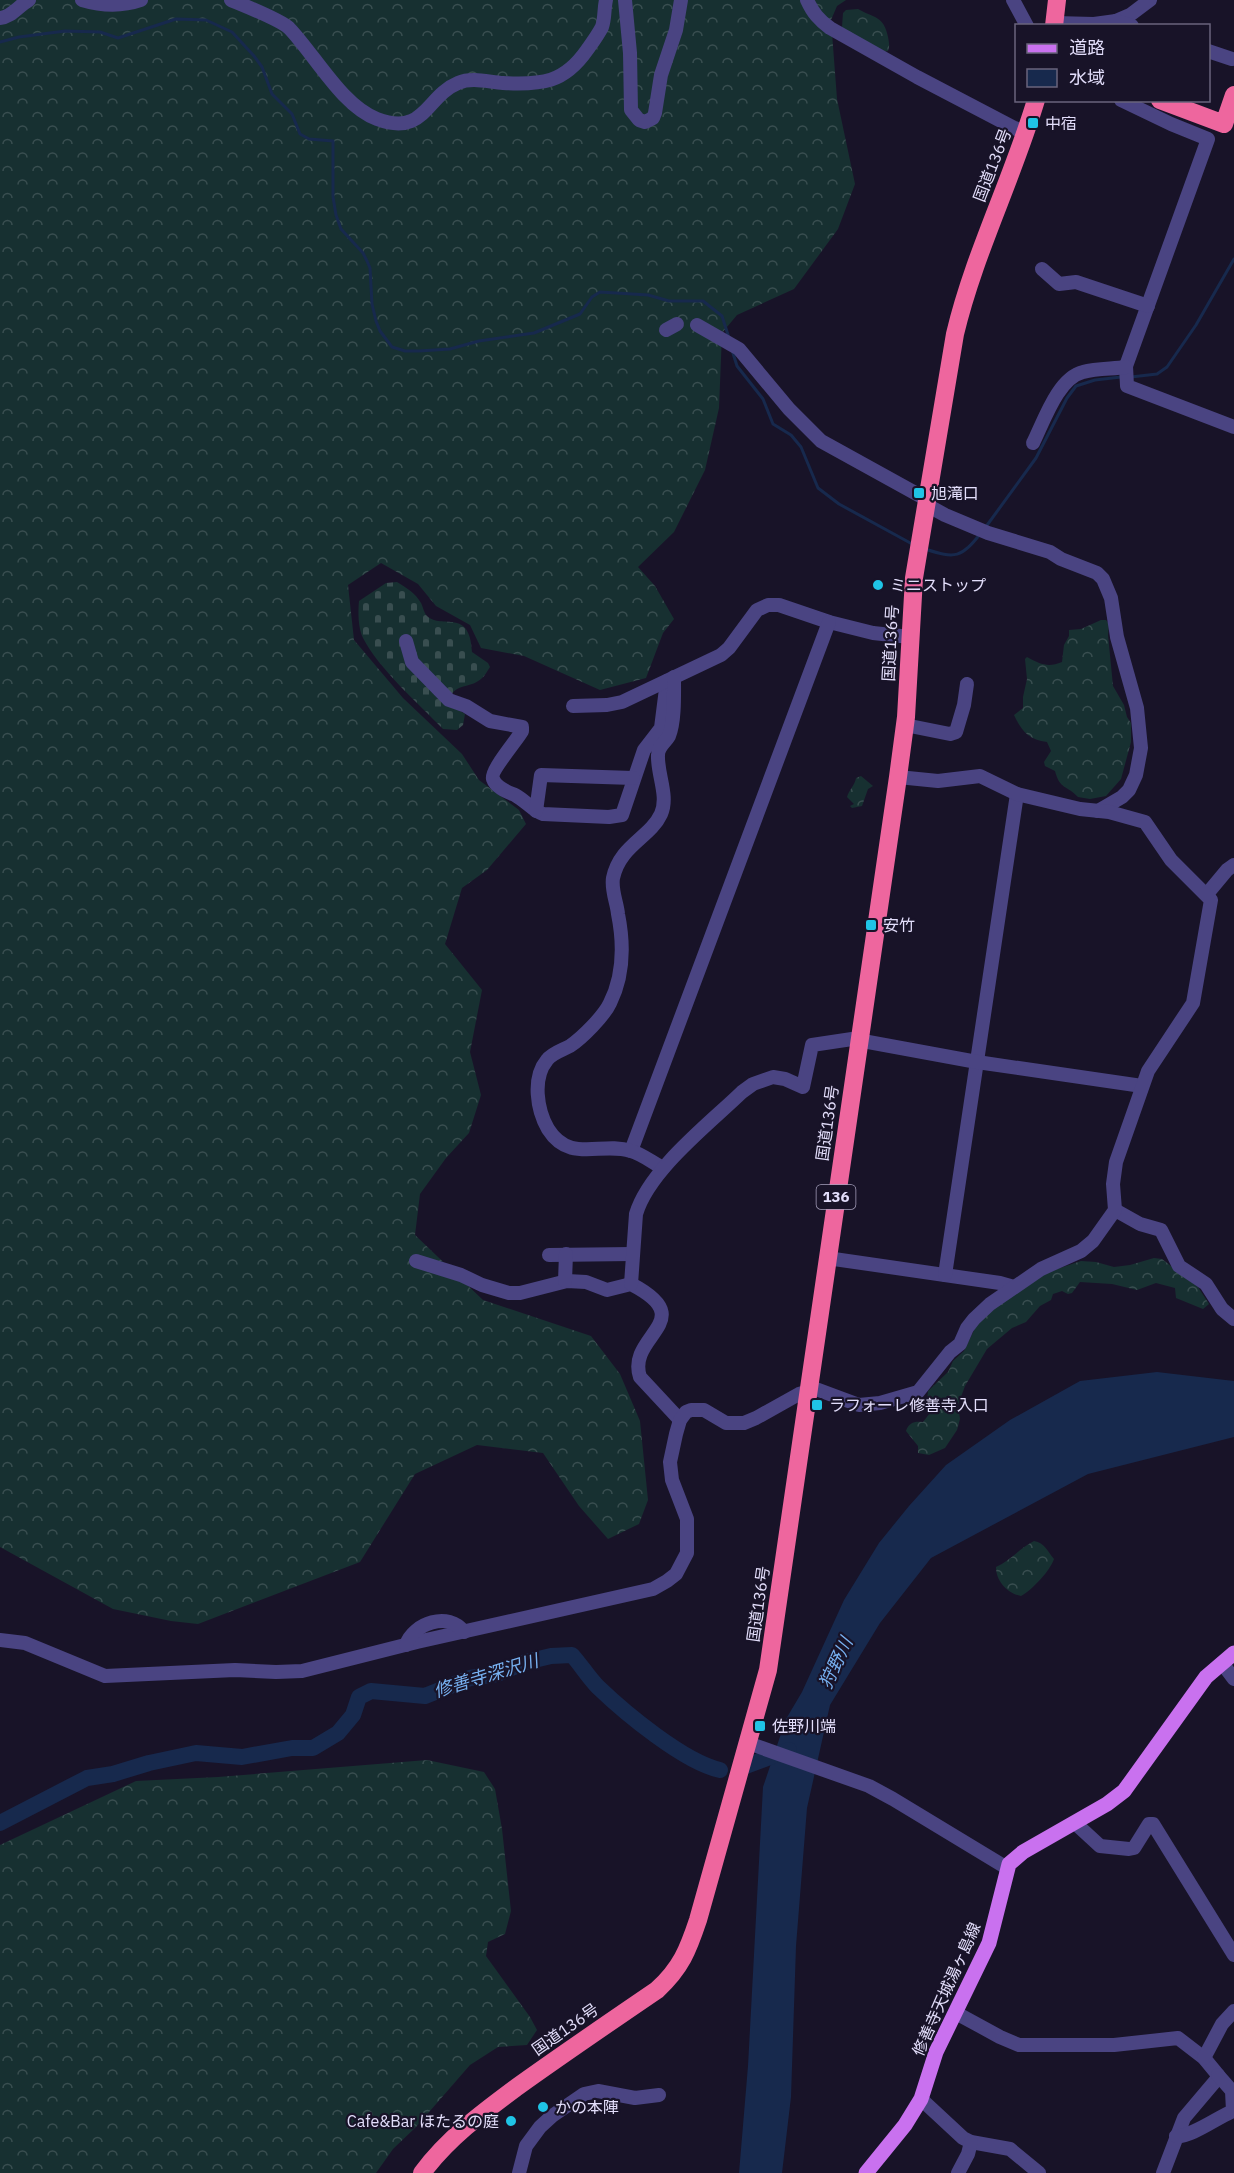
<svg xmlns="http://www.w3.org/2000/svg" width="1234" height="2173" font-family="'IBM Plex Sans','Noto Sans JP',sans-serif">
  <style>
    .forest { fill: url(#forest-crowns) }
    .cemetery { fill: url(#cemetery-stones) }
    .water { fill: #17294d }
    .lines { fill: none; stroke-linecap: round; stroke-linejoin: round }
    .stream { stroke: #17294d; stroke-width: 3 }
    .river { stroke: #17294d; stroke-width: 16 }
    .minor { stroke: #4a4482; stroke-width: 14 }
    .major { stroke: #c971ef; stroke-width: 15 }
    .highway { stroke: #ee669e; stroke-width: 18 }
    .poi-dot { fill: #1fc4e6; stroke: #181328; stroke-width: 2 }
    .labels { text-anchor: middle; stroke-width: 4.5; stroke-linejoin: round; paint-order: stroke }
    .shield { fill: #181328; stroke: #a6a1bc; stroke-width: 1.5 }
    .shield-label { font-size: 15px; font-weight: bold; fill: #e3defb }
    .poi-label { font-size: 16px; fill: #e3defb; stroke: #181328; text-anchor: start }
    .street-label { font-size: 16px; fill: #e3defb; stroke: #181328 }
    .water-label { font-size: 18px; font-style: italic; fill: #77b0f0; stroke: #181328 }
  </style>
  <defs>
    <pattern id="forest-crowns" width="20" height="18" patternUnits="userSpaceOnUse" patternTransform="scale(1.5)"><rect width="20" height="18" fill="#173031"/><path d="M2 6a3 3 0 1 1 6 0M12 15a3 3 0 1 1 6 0" fill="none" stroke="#394e50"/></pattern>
    <pattern id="cemetery-stones" width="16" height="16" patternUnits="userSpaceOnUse" patternTransform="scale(1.5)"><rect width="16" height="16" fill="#173031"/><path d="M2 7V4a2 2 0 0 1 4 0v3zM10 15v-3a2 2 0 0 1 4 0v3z" fill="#394e50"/></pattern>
  </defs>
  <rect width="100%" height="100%" fill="#181328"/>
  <!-- forest -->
  <g class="forest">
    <path d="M0,0H846L837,6L831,20L832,33L837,99L855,184L838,229L794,289L737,315L722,333L719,408L705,470L674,532L638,567L655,586L674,619L663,633L646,678L600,690L524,656L481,648L470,625L436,606L418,584L381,563L348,585L354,640L403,698L462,754L479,780L519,810L526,824L487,870L462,888L445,944L482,990L470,1052L481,1095L469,1133L446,1158L420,1194L415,1235L483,1300L591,1336L620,1374L640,1421L648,1500L639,1524L608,1539L579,1506L543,1453L477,1445L415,1474L360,1562L198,1624L171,1621L113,1609L0,1547Z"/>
    <path d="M858,9C874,18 884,16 888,37C889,43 890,46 888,51L883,52L846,31L842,27L843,13L846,10Z"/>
    <path d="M1101,620H1106L1109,624L1108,635L1113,686L1124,705L1127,717L1131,723V742L1121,779L1106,796L1090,799L1078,797C1067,785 1060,790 1055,771L1045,766L1044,762L1051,751L1047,742C1029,740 1022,732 1014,715L1023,708V697L1027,679L1025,659L1027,657C1040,664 1048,668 1062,662L1064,645L1069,636V630L1081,629Z"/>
    <path d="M861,776L873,786L868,789L862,806L852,808L850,806L854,804L847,797C849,790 855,785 856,778Z"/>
    <path d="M1154,1258L1162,1259L1198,1287L1209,1304L1203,1309L1176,1298L1175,1288L1156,1283L1137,1290L1112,1284L1080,1282L1072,1293L1068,1294L1062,1291L1053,1294L1051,1300L1040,1306L1026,1322L1012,1328L987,1349L965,1386L958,1405L960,1419L957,1430L945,1448L929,1455L918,1453V1446L906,1431C909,1422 915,1421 923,1422L930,1413L927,1402L928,1391L948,1372L953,1361L964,1351L977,1324L992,1309L1042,1274L1081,1261L1096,1262L1114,1267L1130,1265Z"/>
    <path d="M1034,1541C1045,1543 1047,1551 1054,1559C1050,1571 1032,1590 1021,1596C1007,1593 996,1581 996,1567C1010,1561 1020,1548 1034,1541Z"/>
    <path d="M427,1760L484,1772L495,1789L502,1829L511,1911L505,1934L488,1942L486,1956L530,2017L537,2030L527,2045L498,2047L470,2065L416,2127L393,2149L376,2173H0V1845L136,1781L218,1777Z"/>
  </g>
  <!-- cemetery -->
  <path class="cemetery" d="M397,582C407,588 415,593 421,603C423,607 424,613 427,616C442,630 470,607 472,652L488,663L490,667C487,671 485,676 481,679C468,690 454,681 448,703L465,714L463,725L457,730L443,729C418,703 379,669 363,638C358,628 358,612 359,601L386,583Z"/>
  <!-- water -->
  <path class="water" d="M1157,1372L1234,1381V1437L1088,1474L931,1558L880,1623L830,1705L807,1808L796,1946L791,2097L782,2173H739L748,2066L763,1787L786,1719L802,1692L844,1600L879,1543L909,1506L946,1465L1010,1420L1080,1381Z"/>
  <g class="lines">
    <!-- stream -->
    <g class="stream">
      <path d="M0,42L19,37L65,31L100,32L118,38L176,19L206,20L232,32L254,56L262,67L272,94L292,114L300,134L309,139L333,141V197L336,215L341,229L363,253L367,261L370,268L372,304L376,321L380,331L392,347L405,351H419L450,349L479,341L534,333L580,314L592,297L600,292L648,295L669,301H703L722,316L729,338"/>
      <path d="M732,350L737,366L763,399L773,424L791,435L801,447L818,488L839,504L914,545"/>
      <path d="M1131,377L1157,374L1167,367L1196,325L1234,259"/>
      <path d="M985,528L1036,458L1067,398L1076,386L1095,380L1121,377"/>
      <path d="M925,549C956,559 961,558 981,533"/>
    </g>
    <!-- river -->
    <g class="river">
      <path d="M743,1767L789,1750"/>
      <path d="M0,1823L87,1778L113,1774L149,1763L196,1753L242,1757L292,1748H313L338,1733L353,1715L359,1697L371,1691L425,1696L470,1678L497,1674L526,1662L551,1656L572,1655C581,1665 589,1678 598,1687C625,1713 684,1762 720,1770"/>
    </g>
    <!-- minor -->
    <g class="minor">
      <path d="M82,0C102,6 121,7 141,0"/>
      <path d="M231,0C245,6 279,19 289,28C315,55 342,106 377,119C425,137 426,96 458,83C472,77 488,82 503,83C542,85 564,83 587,50C592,43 598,35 602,27C605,19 604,8 606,0"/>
      <path d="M625,0L630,53L631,110L639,120L645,122L653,118L655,113L661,75L676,30L681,0"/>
      <path d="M807,0C813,13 819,20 830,28L917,77L1026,134"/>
      <path d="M1013,0L1027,26"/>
      <path d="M0,18C12,17 18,6 29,0"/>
      <path d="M1116,21L1130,15L1150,0"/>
      <path d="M1055,23L1094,24L1116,21L1132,26"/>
      <path d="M1208,51L1232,59"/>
      <path d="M1121,100L1171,124L1208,139L1126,366L1127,386L1234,427"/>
      <path d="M1042,269L1059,284L1076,282L1148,306"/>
      <path d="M697,325L739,349L789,409L821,441L926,499"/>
      <path d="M666,330L677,324"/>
      <path d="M1033,443C1044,421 1058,378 1083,372C1097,368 1112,369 1126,367"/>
      <path d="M925,504L945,515L988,533L1050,552L1061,559L1097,573L1103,579L1111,598L1117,637L1137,708L1141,748L1136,775L1129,790L1122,797L1098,811"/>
      <path d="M406,641L412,662L449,700L466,706L490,721L522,727V731C517,740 490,771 493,779C496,788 508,792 515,795C526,801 533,811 543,814L609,817L622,815L644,750L661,728L667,681"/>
      <path d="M573,706L607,705L622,702L721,655L729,648L757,610L768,605H779L829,622L873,633L910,637"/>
      <path d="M905,725L950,734L956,732L964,705L967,684"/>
      <path d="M536,811L541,775L633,778"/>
      <path d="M1207,894L1227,870L1234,865"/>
      <path d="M631,1151L829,622"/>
      <path d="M663,1168C653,1163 642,1154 631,1151C601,1141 570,1164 548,1129C537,1110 532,1078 547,1060C552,1053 563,1050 570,1046C582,1038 604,1016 610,1003C624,975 624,944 618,914C617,903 611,890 613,878C620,845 650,838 661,814C669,796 657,774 658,755C658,746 665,743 669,736C675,721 674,694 674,677"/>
      <path d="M1115,1210L1140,1224L1161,1230L1179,1266L1206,1284L1222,1309L1234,1319"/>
      <path d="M549,1255L632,1254"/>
      <path d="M827,1258L1000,1283L1014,1287"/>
      <path d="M416,1261L461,1275L482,1285L509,1293H520L567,1281L586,1282L607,1290L631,1284C702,1321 626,1335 640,1377L680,1420"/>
      <path d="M945,1275L1017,794"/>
      <path d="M565,1281L566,1254"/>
      <path d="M631,1284L636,1214C649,1170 709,1124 742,1092L753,1084L773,1077L785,1079L803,1087L812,1045L852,1039L977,1062L1142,1086"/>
      <path d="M0,1640L25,1643L105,1676L235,1670L276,1672L302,1671L417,1642L653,1589L667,1581L676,1574L687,1553V1519L672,1480L670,1462L676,1434L680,1420L686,1412L691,1410H704L726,1423H744L756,1418L799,1394L816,1389L859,1405L880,1403L918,1392L950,1352L960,1344L967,1328L974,1319L990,1304L1041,1269L1081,1251L1093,1241L1115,1210L1113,1184L1116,1162L1148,1071L1193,1003L1211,900L1171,860L1145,822L1109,812L1080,809L1017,794L980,776L938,781L898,777"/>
      <path d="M406,1645C413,1623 449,1611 464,1632"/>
      <path d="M1222,1663L1234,1679"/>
      <path d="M748,1743L869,1786L893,1799L1007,1868"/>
      <path d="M1075,1823L1100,1846L1129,1849L1134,1848L1149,1824H1153L1234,1955"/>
      <path d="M956,2013L1000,2037L1019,2045H1114L1178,2038L1204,2058L1218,2075L1217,2079L1184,2118L1163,2173"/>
      <path d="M1204,2058L1222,2024L1234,2011"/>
      <path d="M921,2099L963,2138L971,2142L1010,2149L1039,2173"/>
      <path d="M1176,2136C1190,2138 1218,2117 1233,2111L1232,2091L1218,2075"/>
      <path d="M519,2173L526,2146L540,2127L552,2116L584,2094L598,2091L635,2098L659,2095"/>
      <path d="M958,2173L968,2154L971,2142"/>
    </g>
    <!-- major -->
    <path class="major" d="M866,2173L905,2125L921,2099L936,2052L989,1943L1009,1864L1023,1852L1107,1804L1124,1791L1206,1677L1234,1653"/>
    <!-- highway -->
    <g class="highway">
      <path d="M1054,26L1057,0"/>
      <path d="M1160,100L1224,124L1234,95"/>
      <path d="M422,2173C448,2138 482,2113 517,2087C563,2054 610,2022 657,1990C681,1968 688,1950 698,1920L768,1670L898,777L906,717L914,578L955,334C974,254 1012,180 1036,100"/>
    </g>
  </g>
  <!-- markers -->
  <g class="poi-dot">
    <rect x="1027" y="117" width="12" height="12" rx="3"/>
    <rect x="913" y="487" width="12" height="12" rx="3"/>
    <circle cx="878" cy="585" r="6"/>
    <rect x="865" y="919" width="12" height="12" rx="3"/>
    <rect x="811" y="1399" width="12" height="12" rx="3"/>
    <rect x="754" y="1720" width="12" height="12" rx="3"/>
    <circle cx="543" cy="2107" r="6"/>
    <circle cx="511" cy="2121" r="6"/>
  </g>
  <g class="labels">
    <!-- shield labels -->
    <rect class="shield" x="816.5" y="1185" width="39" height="24" rx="4.5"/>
    <g class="shield-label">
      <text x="836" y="1202">136</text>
    </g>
    <!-- poi labels -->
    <g class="poi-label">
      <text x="1045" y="129">中宿</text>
      <text x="931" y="499">旭滝口</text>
      <text x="890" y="591">ミニストップ</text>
      <text x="883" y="931">安竹</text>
      <text x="829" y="1411">ラフォーレ修善寺入口</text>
      <text x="772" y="1732">佐野川端</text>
      <text x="555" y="2113">かの本陣</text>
      <text x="499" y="2127" text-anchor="end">Cafe&amp;Bar ほたるの庭</text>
    </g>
    <!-- street labels -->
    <g class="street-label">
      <text transform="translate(992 165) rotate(-69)" y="6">国道136号</text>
      <text transform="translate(890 643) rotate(-87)" y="6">国道136号</text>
      <text transform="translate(827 1123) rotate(-82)" y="6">国道136号</text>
      <text transform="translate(758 1604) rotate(-82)" y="6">国道136号</text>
      <text transform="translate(946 1989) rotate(-66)" y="6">修善寺天城湯ヶ島線</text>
      <text transform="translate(565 2029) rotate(-35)" y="6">国道136号</text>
    </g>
    <!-- water labels -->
    <g class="water-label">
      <text transform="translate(836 1663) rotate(-65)" y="6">狩野川</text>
      <text transform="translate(486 1676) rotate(-17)" y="6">修善寺深沢川</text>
    </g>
  </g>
  <!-- legend -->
  <rect x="1015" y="24" width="195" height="78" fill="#181328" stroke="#69647c" stroke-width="1.5"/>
  <rect x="1027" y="44" width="30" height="9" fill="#c971ef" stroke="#69647c" stroke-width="1.5"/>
  <text x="1069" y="54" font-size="18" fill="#e3defb">道路</text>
  <rect x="1027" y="69" width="30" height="18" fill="#17294d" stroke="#69647c" stroke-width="1.5"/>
  <text x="1069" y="84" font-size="18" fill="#e3defb">水域</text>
</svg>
